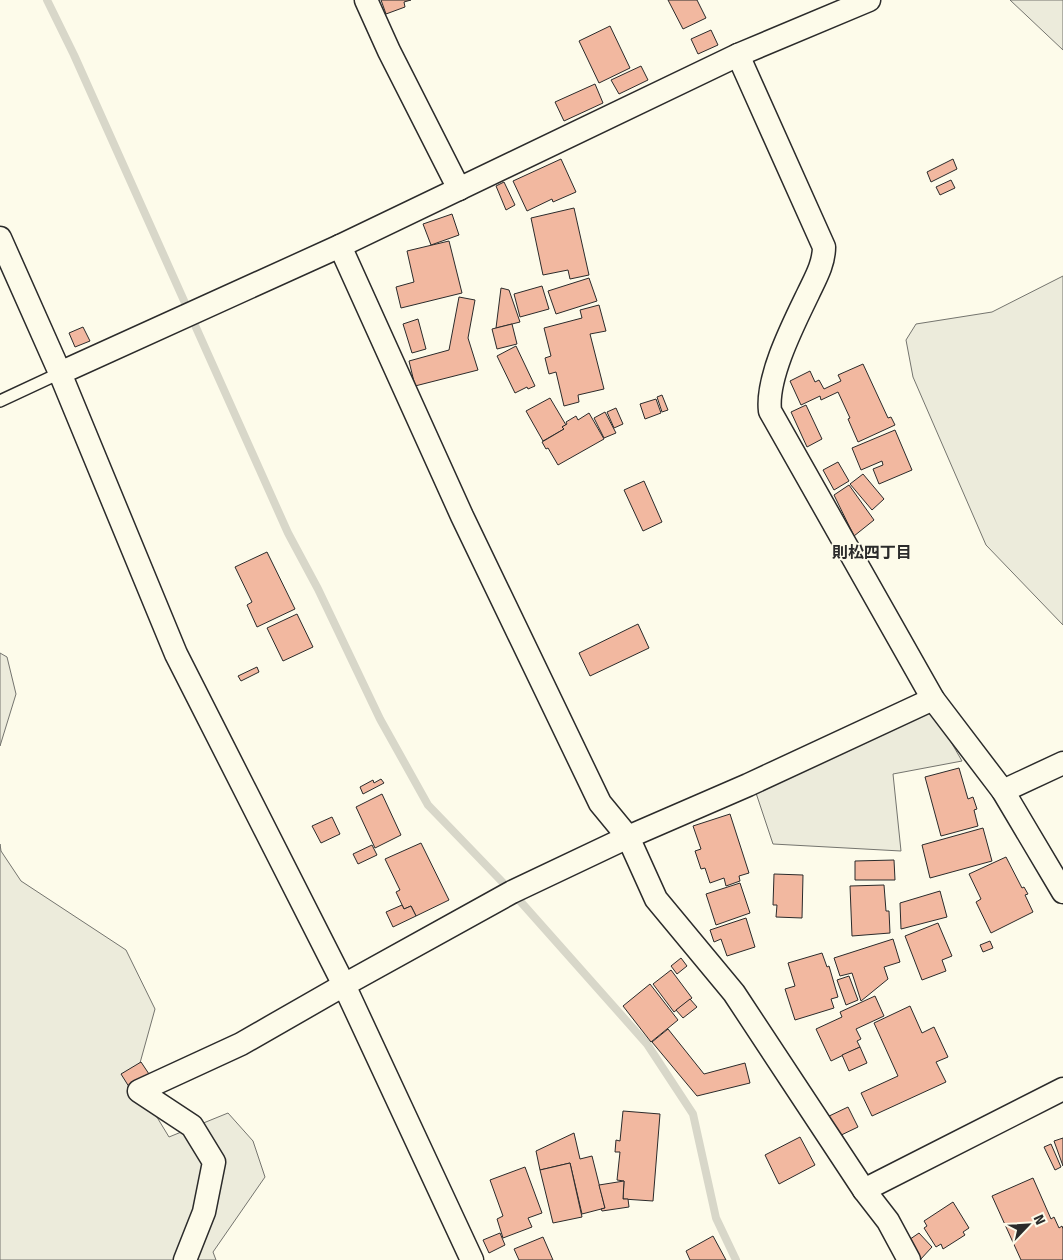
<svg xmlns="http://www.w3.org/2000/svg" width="1063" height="1260" font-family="'Fira Sans','Noto Sans JP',sans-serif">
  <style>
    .green { fill: #ecebdb; stroke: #74746e }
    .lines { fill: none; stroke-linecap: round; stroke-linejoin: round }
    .stream { stroke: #d8d7c9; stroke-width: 8 }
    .building { fill: #f2b8a0; stroke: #2b2b2b }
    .service-casing { stroke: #2b2b2b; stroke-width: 14 }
    .minor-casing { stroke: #2b2b2b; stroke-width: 25 }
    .service { stroke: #fdfbea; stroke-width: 11 }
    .minor { stroke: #fdfbea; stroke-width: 22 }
    .labels { text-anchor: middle; stroke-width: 4; stroke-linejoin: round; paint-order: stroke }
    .neighbourhood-label { font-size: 16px; font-weight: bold; fill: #2b2b2b; stroke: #fdfbea }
  </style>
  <rect width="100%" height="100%" fill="#fdfbea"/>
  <!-- green -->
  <g class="green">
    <path d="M1010,0H1063V50Z"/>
    <path d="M1063,276V625L986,545L913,377L906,340L916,324L992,312Z"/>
    <path d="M0,653L7,657L16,694L0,746Z"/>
    <path d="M932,709L962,761L893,774L901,851L773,844L754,787Z"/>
    <path d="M0,844L1,851L21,881L126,950L155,1009L135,1081L169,1137L228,1113L253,1141L265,1177L213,1252L216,1260H0Z"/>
  </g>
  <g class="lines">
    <!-- stream -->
    <path class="stream" d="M47,0L74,55L288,533L318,589L380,719L428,805L512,892L647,1044L693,1114L716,1218L736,1260"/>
  </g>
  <!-- building -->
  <g class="building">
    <path d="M381,0H411L404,2L405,7L386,14Z"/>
    <path d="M668,0H697L706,18L683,29Z"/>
    <path d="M610,26L630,68L599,83L579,41Z"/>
    <path d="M711,30L718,45L698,54L691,39Z"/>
    <path d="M641,66L648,80L619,94L611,80Z"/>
    <path d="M595,84L603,103L564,121L555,102Z"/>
    <path d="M561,159L576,192L553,202L552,199L527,211L513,181Z"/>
    <path d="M953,159L957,169L931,182L927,172Z"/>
    <path d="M951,180L955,188L940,195L936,187Z"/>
    <path d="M504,182L515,205L506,210L496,186Z"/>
    <path d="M574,208L589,275L570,279L568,270L543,275L531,218Z"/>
    <path d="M452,214L459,235L431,245L423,224Z"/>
    <path d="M449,241L462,293L401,308L396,287L414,282L407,251Z"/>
    <path d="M589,278L597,301L556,314L548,291Z"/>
    <path d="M542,286L549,309L520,317L514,294Z"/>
    <path d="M501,288L509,290L520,322L496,328Z"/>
    <path d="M459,297L475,300L468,338L478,370L415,386L409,361L449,350Z"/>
    <path d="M599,305L606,331L590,334L604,389L578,395L579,402L564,406L556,372L549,374L545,358L551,356L544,328L582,318L580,310Z"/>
    <path d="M418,319L426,349L412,353L403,324Z"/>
    <path d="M512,324L517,344L497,349L492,329Z"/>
    <path d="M83,327L90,341L75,347L69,333Z"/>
    <path d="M516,346L535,386L528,389L527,387L515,393L497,356Z"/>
    <path d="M863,364L888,418L891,417L895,425L858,442L848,419L850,418L838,392L821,400L820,396L801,405L790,381L810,371L815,382L819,380L824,389L841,381L838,375Z"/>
    <path d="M662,395L668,410L662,412L657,397Z"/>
    <path d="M550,398L566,425L562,427L564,429L543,441L526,411Z"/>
    <path d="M656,399L661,413L645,419L640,404Z"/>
    <path d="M806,405L822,439L807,447L791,412Z"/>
    <path d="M616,408L623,424L614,428L607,412Z"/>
    <path d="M605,412L616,433L604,438L594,418Z"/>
    <path d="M589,413L604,439L558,465L548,448L546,449L542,442L564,429L562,427L567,424L566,422L576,416L578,420Z"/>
    <path d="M895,430L912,470L879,484L873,469L883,465L882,461L861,470L852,448Z"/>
    <path d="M838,462L849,481L834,490L823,470Z"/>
    <path d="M863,474L884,499L872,510L850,484Z"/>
    <path d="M644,481L662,522L643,531L624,490Z"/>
    <path d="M849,485L874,520L854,536L834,495Z"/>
    <path d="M267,552L295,609L257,627L247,605L252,602L235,567Z"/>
    <path d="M297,614L313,647L283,661L267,628Z"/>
    <path d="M638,624L649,648L590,676L579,653Z"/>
    <path d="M257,667L259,672L241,681L238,676Z"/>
    <path d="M959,768L968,799L973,797L977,809L974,810L978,826L941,836L925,777Z"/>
    <path d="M381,779L384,783L363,794L360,787L373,780L374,783Z"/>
    <path d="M382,794L401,835L375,848L356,807Z"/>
    <path d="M730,814L749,873L739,876L740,881L726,886L724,878L710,883L705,868L701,869L695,851L701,849L693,826Z"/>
    <path d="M332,817L340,834L321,843L312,826Z"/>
    <path d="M983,828L992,861L930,878L922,845Z"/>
    <path d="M421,843L449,900L416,916L411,906L404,909L396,892L400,890L385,859Z"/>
    <path d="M372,845L377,855L358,864L353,854Z"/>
    <path d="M1006,857L1022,888L1024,887L1028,894L1025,895L1033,912L991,933L976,902L981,899L969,874Z"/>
    <path d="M894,860L895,880H855V861Z"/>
    <path d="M774,874L803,875L802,918L776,917L777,905H773Z"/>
    <path d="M740,883L750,913L716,925L706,894Z"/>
    <path d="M884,885L886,911H889L890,933L852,936L850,886Z"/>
    <path d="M940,891L947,917L901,929L900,903Z"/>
    <path d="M402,905L404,909L411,906L416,916L393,927L386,912Z"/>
    <path d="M746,918L755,947L727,956L721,939L714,942L710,930Z"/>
    <path d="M938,923L952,956L942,960L946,971L922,980L905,936Z"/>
    <path d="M893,939L900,962L884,967L888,979L861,1001L852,973L840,976L834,958Z"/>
    <path d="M990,941L993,948L983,952L980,945Z"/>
    <path d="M822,953L827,967L829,966L838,997L831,999L834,1008L795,1020L785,989L795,986L788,963Z"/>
    <path d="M681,958L687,966L677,974L671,966Z"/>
    <path d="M671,970L692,998L674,1012L653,984Z"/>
    <path d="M849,976L858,1000L846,1005L837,980Z"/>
    <path d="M650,984L678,1020L651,1042L623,1006Z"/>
    <path d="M875,996L884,1016L856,1029L861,1039L857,1041L860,1047L831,1061L816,1029L842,1017L840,1012Z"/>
    <path d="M690,999L697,1007L683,1018L676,1010Z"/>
    <path d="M910,1006L922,1033L934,1027L948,1057L936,1062L946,1082L872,1116L861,1093L898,1076L874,1023Z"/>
    <path d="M668,1029L704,1074L745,1063L750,1083L697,1096L652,1042Z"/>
    <path d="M860,1047L867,1063L849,1071L842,1055Z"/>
    <path d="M141,1062L151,1077L131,1090L121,1074Z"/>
    <path d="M848,1107L858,1127L835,1138L825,1118Z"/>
    <path d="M623,1111L660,1114L653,1201L623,1199L624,1181L617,1180L620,1152H615L616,1140L620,1141Z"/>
    <path d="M574,1133L580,1159L592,1156L605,1208L582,1214L570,1163L540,1170L536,1151Z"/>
    <path d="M800,1137L815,1165L779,1184L765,1155Z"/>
    <path d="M1063,1138V1166L1054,1141Z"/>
    <path d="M1051,1144L1061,1167L1055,1170L1044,1147Z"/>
    <path d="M570,1163L582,1217L553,1223L540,1170Z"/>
    <path d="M525,1167L542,1213L528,1218L532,1227L503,1238L497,1219L503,1216L490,1180Z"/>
    <path d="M1033,1178L1051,1219L1054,1217L1059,1228L1062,1226L1063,1229V1260H1021L992,1196Z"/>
    <path d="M624,1181L623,1199H628L629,1207L602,1211L601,1209L605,1208L599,1185Z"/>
    <path d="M953,1202L969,1228L963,1232L965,1235L943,1249L941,1244L936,1247L924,1228L927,1226L924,1221Z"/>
    <path d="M500,1233L505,1245L489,1253L483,1240Z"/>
    <path d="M919,1233L932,1247L920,1260L903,1244Z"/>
    <path d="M713,1236L726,1260H690L686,1251Z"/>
    <path d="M543,1237L553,1260H519L514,1249Z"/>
  </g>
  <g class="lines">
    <!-- service casing -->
    <g class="service-casing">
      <path id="service" d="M0,401L60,373"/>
    </g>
    <!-- minor casing -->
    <g class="minor-casing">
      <g id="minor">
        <path d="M366,0L389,51L459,189"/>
        <path d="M738,55L824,247C824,264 815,279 808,294C793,325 766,378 770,411L933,699L1003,791L1063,892"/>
        <path d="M0,238L60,373L176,654L344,985L472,1260"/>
        <path d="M340,246L462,516L600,803L628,837L656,899L734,993L864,1190L888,1221L909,1260"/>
        <path d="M60,373L340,246L738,55L869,0"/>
        <path d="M1003,791L1063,763"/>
        <path d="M864,1190L1063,1089"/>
        <path d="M185,1260L204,1212L214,1162L192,1126L139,1091L241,1044L344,985L512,892L628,837L748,785L933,699"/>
      </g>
    </g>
    <!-- service -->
    <use href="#service" class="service"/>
    <!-- minor -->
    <use href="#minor" class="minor"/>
  </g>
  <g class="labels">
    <!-- neighbourhood labels -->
    <g class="neighbourhood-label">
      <text x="872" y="558">則松四丁目</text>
    </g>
  </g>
  <!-- north arrow -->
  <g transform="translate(1028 1225) rotate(65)" stroke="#fdfbea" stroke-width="4" paint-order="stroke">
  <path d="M0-4L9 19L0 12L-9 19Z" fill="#2b2b2b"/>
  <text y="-8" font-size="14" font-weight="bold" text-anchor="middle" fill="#2b2b2b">N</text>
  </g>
</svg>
